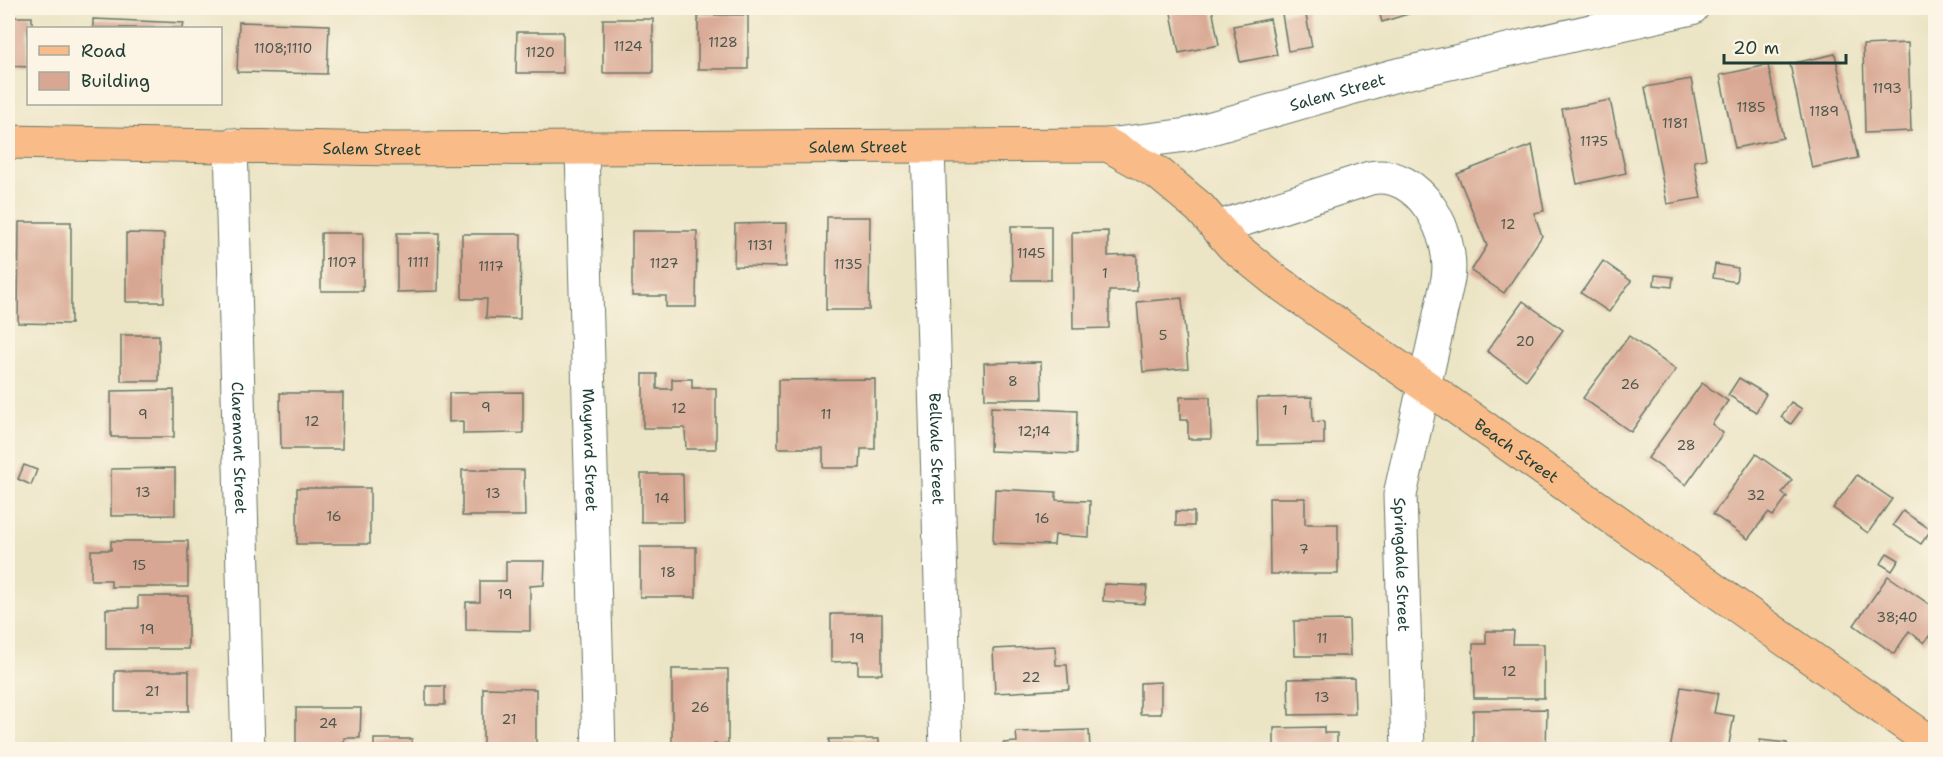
<svg xmlns="http://www.w3.org/2000/svg" width="1943" height="757" font-family="'Shantell Sans',sans-serif">
  <style>
    .building { fill: #d8a793 }
    .lines { fill: none; stroke-linecap: round; stroke-linejoin: round }
    .minor-casing { stroke: #667767; stroke-width: 35 }
    .major-casing { stroke: #667767; stroke-width: 35 }
    .minor { stroke: #fff; stroke-width: 33 }
    .major { stroke: #f9bc89; stroke-width: 33 }
    .labels { text-anchor: middle; stroke-width: 4.5; stroke-linejoin: round; paint-order: stroke }
    .number-label { font-size: 14px; fill: #4d584c }
    .street-label { font-size: 16px; fill: #1f3d34; stroke: #fcf5e5 }
  </style>
  <rect width="100%" height="100%" fill="#fcf5e5"/>
  <filter id="ink" filterUnits="userSpaceOnUse"><feTurbulence type="fractalNoise" baseFrequency=".0167" numOctaves="2"/><feDisplacementMap in="SourceGraphic" scale="12" xChannelSelector="R" yChannelSelector="G"/><feConvolveMatrix kernelMatrix="1 2 1 2 8 2 1 2 1" color-interpolation-filters="sRGB"/></filter>
  <filter id="wash" filterUnits="userSpaceOnUse"><feTurbulence type="fractalNoise" baseFrequency=".008" numOctaves="4" result="noise"/><feDisplacementMap in="SourceGraphic" scale="24" xChannelSelector="R" yChannelSelector="G"/><feGaussianBlur stdDeviation="1.35" result="paint"/><feColorMatrix in="noise" values="0 0 0 0 0 0 0 0 0 0 0 0 0 0 0 0 0 1.4 0 .05"/><feComposite in="paint" operator="in"/></filter>
  <g filter="url(#wash)">
    <rect width="100%" height="100%" fill="#ebe4c5"/>
    <g id="blocks">
      <!-- building -->
      <g class="building">
        <path d="M1170,8H1212L1219,45L1179,53Z"/>
        <path d="M1378,8H1427L1382,22Z"/>
        <path d="M1305,10L1312,47L1288,51L1282,14Z"/>
        <rect x="698" y="15" width="50" height="54"/>
        <path d="M8,17H32V28H28V67L8,66Z"/>
        <path d="M93,19L184,23L183,28H93Z"/>
        <rect x="603" y="19" width="50" height="54"/>
        <path d="M1270,19L1277,55L1240,62L1233,26Z"/>
        <path d="M239,22L329,25L327,74L237,72Z"/>
        <path d="M517,32H563V73H516Z"/>
        <path d="M1908,43L1911,131L1865,133L1863,45Z"/>
        <path d="M1835,54L1858,158L1812,168L1790,64Z"/>
        <path d="M1768,65L1783,138L1735,148L1720,75Z"/>
        <path d="M1691,79L1706,159L1694,161L1701,198L1667,204L1645,87Z"/>
        <path d="M1610,100L1626,173L1577,184L1562,109Z"/>
        <path d="M1532,145L1544,211L1534,213L1542,236L1504,293L1471,271L1487,246L1457,174Z"/>
        <path d="M827,217H870L869,310H826Z"/>
        <path d="M19,222H71V324L18,323Z"/>
        <path d="M787,223L786,267L734,266L735,224Z"/>
        <path d="M1011,226H1051V280H1012Z"/>
        <path d="M632,231H697L696,307H666V296H632Z"/>
        <path d="M1108,231V256L1137,255V291H1109V328L1073,329L1072,232Z"/>
        <path d="M126,233L164,234V302H126Z"/>
        <rect x="321" y="233" width="42" height="58"/>
        <path d="M397,233H439L438,291L397,292Z"/>
        <path d="M462,234H521L520,319L486,318L487,299H462Z"/>
        <path d="M1603,261L1631,281L1609,312L1581,293Z"/>
        <path d="M1715,264L1738,268L1736,282L1713,278Z"/>
        <path d="M1655,275L1673,277L1672,287L1654,285Z"/>
        <path d="M1182,298L1188,368L1143,372L1137,302Z"/>
        <path d="M1523,301L1563,330L1526,380L1487,351Z"/>
        <rect x="121" y="335" width="38" height="46"/>
        <path d="M1629,336L1676,370L1631,432L1583,398Z"/>
        <path d="M1041,362L1042,399H985L984,363Z"/>
        <path d="M643,374H657V389H672V379H692V388H716V449H686L685,428H643Z"/>
        <path d="M1739,378L1766,394L1756,412L1728,395Z"/>
        <path d="M875,379V449H861L860,468H823V448H778V380Z"/>
        <path d="M1702,383L1728,401L1712,424L1723,433L1686,485L1648,458Z"/>
        <path d="M174,390V437H111V391Z"/>
        <path d="M523,392V433L463,434V421L449,422V393Z"/>
        <path d="M280,393H343L342,449H281Z"/>
        <path d="M1180,397H1210L1211,439H1188V420H1180Z"/>
        <path d="M1312,397L1313,422L1324,421V444L1258,445L1257,398Z"/>
        <path d="M1791,402L1802,409L1791,424L1781,417Z"/>
        <path d="M991,407L1077,411L1076,454L990,451Z"/>
        <path d="M1756,454L1792,480L1782,493L1787,497L1773,516L1768,513L1748,539L1713,514Z"/>
        <path d="M24,465L37,470L31,485L18,479Z"/>
        <path d="M175,468V515L111,516V469Z"/>
        <path d="M462,470H524L525,516H462Z"/>
        <path d="M641,474H683L684,522H641Z"/>
        <path d="M1857,475L1892,499L1868,533L1833,508Z"/>
        <rect x="297" y="488" width="73" height="56"/>
        <path d="M995,489L1056,492V500L1090,501L1089,537L1055,535L1054,545L993,543Z"/>
        <path d="M1269,498H1305V524H1338V574H1270Z"/>
        <path d="M1176,511L1194,512V526H1176Z"/>
        <path d="M1903,511L1931,530L1921,544L1893,525Z"/>
        <path d="M111,541H188V587H111V580H91V550H111Z"/>
        <rect x="640" y="547" width="56" height="50"/>
        <path d="M1887,553L1899,560L1892,571L1881,564Z"/>
        <path d="M506,561H545L544,585L530,586V631L466,630V602H480V581H506Z"/>
        <path d="M1888,576L1936,609V627L1924,643L1909,631L1894,654L1854,625Z"/>
        <path d="M1104,584L1147,586L1145,604L1103,601Z"/>
        <path d="M138,596H188V649H106V609L138,608Z"/>
        <path d="M831,614H882V674H858V661L831,662Z"/>
        <path d="M1349,620L1350,656H1295L1294,621Z"/>
        <path d="M1486,631H1514L1513,644H1544V698H1474L1473,644H1486Z"/>
        <path d="M1055,646L1056,665H1067L1069,689L995,693L993,649Z"/>
        <path d="M672,669H728V744H714V750H672Z"/>
        <rect x="115" y="671" width="74" height="40"/>
        <path d="M1354,678L1355,714L1289,715L1288,679Z"/>
        <path d="M1161,682V714H1140V683Z"/>
        <rect x="426" y="686" width="19" height="19"/>
        <path d="M1681,687L1718,693L1714,713L1734,716L1728,750H1670Z"/>
        <path d="M483,688L536,689V750H483Z"/>
        <path d="M296,708H361L360,738H344V750H296Z"/>
        <path d="M1547,709L1546,750H1473V710Z"/>
        <path d="M1324,727V733H1337V750H1274V728Z"/>
        <path d="M1089,730L1090,750H1003V743L1017,742L1016,732Z"/>
        <rect x="374" y="739" width="38" height="11"/>
        <path d="M829,739H879V745H895V750H829Z"/>
        <path d="M1760,740L1787,743L1786,750H1759Z"/>
      </g>
    </g>
  </g>
  <g filter="url(#ink)">
    <use href="#blocks" fill-opacity="0" stroke="#667767" stroke-width="1.5"/>
    <g class="lines">
      <!-- minor casing -->
      <g class="minor-casing">
        <g id="minor">
          <path id="s1" d="M231,145L248,750"/>
          <path id="s2" d="M1108,145L1187,135L1393,76L1692,8"/>
          <path id="s3" d="M928,147L946,750"/>
          <path id="s4" d="M582,150L599,750"/>
          <path id="s5" d="M1217,228L1370,178C1420,168 1455,235 1448,279L1400,495L1408,750"/>
        </g>
      </g>
      <!-- major casing -->
      <g class="major-casing">
        <g id="major">
          <path id="s6" d="M8,142L393,149L1108,145L1158,173L1200,208L1233,246L1275,280L1936,746"/>
        </g>
      </g>
      <!-- minor -->
      <use href="#minor" class="minor"/>
      <!-- major -->
      <use href="#major" class="major"/>
    </g>
  </g>
  <g class="labels">
    <!-- number labels -->
    <g class="number-label">
      <text x="723" y="47">1128</text>
      <text x="628" y="51">1124</text>
      <text x="283" y="53">1108;1110</text>
      <text x="540" y="57">1120</text>
      <text x="1887" y="93">1193</text>
      <text x="1751" y="112">1185</text>
      <text x="1824" y="116">1189</text>
      <text x="1675" y="128">1181</text>
      <text x="1594" y="146">1175</text>
      <text x="1508" y="229">12</text>
      <text x="760" y="250">1131</text>
      <text x="1031" y="258">1145</text>
      <text x="342" y="267">1107</text>
      <text x="418" y="267">1111</text>
      <text x="664" y="268">1127</text>
      <text x="848" y="269">1135</text>
      <text x="491" y="271">1117</text>
      <text x="1105" y="278">1</text>
      <text x="1163" y="340">5</text>
      <text x="1525" y="346">20</text>
      <text x="1013" y="386">8</text>
      <text x="1630" y="389">26</text>
      <text x="486" y="412">9</text>
      <text x="679" y="413">12</text>
      <text x="1285" y="415">1</text>
      <text x="143" y="419">9</text>
      <text x="826" y="419">11</text>
      <text x="312" y="426">12</text>
      <text x="1034" y="436">12;14</text>
      <text x="1686" y="450">28</text>
      <text x="143" y="497">13</text>
      <text x="493" y="498">13</text>
      <text x="1756" y="500">32</text>
      <text x="662" y="503">14</text>
      <text x="334" y="521">16</text>
      <text x="1042" y="523">16</text>
      <text x="1304" y="554">7</text>
      <text x="139" y="570">15</text>
      <text x="668" y="577">18</text>
      <text x="505" y="599">19</text>
      <text x="1897" y="622">38;40</text>
      <text x="147" y="634">19</text>
      <text x="857" y="643">19</text>
      <text x="1322" y="643">11</text>
      <text x="1509" y="676">12</text>
      <text x="1031" y="682">22</text>
      <text x="152" y="696">21</text>
      <text x="1322" y="702">13</text>
      <text x="700" y="712">26</text>
      <text x="509" y="724">21</text>
      <text x="328" y="728">24</text>
    </g>
    <!-- street labels -->
    <g class="street-label">
      <text dy="6" stroke="none"><textPath href="#s2" startOffset="236">Salem Street</textPath></text>
      <text dy="6" stroke="none"><textPath href="#s6" startOffset="364">Salem Street</textPath></text>
      <text dy="6" stroke="none"><textPath href="#s6" startOffset="850">Salem Street</textPath></text>
      <text dy="6" stroke="none"><textPath href="#s1" startOffset="303">Claremont Street</textPath></text>
      <text dy="6" stroke="none"><textPath href="#s3" startOffset="302">Bellvale Street</textPath></text>
      <text dy="6" stroke="none"><textPath href="#s4" startOffset="300">Maynard Street</textPath></text>
      <text dy="6" stroke="none"><textPath href="#s6" startOffset="1612">Beach Street</textPath></text>
      <text dy="6" stroke="none"><textPath href="#s5" startOffset="598">Springdale Street</textPath></text>
    </g>
  </g>
  <!-- margin -->
  <rect width="1943" height="757" fill="none" stroke="#fcf5e5" stroke-width="30"/>
  <!-- legend -->
  <rect x="27" y="27" width="195" height="78" fill="#fcf5e5" stroke="#a4ab9e" stroke-width="1.5"/>
  <rect x="39" y="46" width="30" height="9" fill="#f9bc89" stroke="#a4ab9e" stroke-width="1.5"/>
  <text x="81" y="57" font-size="18" fill="#1f3d34">Road</text>
  <rect x="39" y="72" width="30" height="18" fill="#d8a793" stroke="#a4ab9e" stroke-width="1.5"/>
  <text x="81" y="87" font-size="18" fill="#1f3d34">Building</text>
  <!-- scale -->
  <path d="M1724 54v9h122v-9" fill="none" stroke="#1f3d34" stroke-width="3"/>
  <text x="1733" y="54" font-size="18" fill="#1f3d34" stroke="#fcf5e5" stroke-width="4.5" paint-order="stroke">20 m</text>
</svg>
